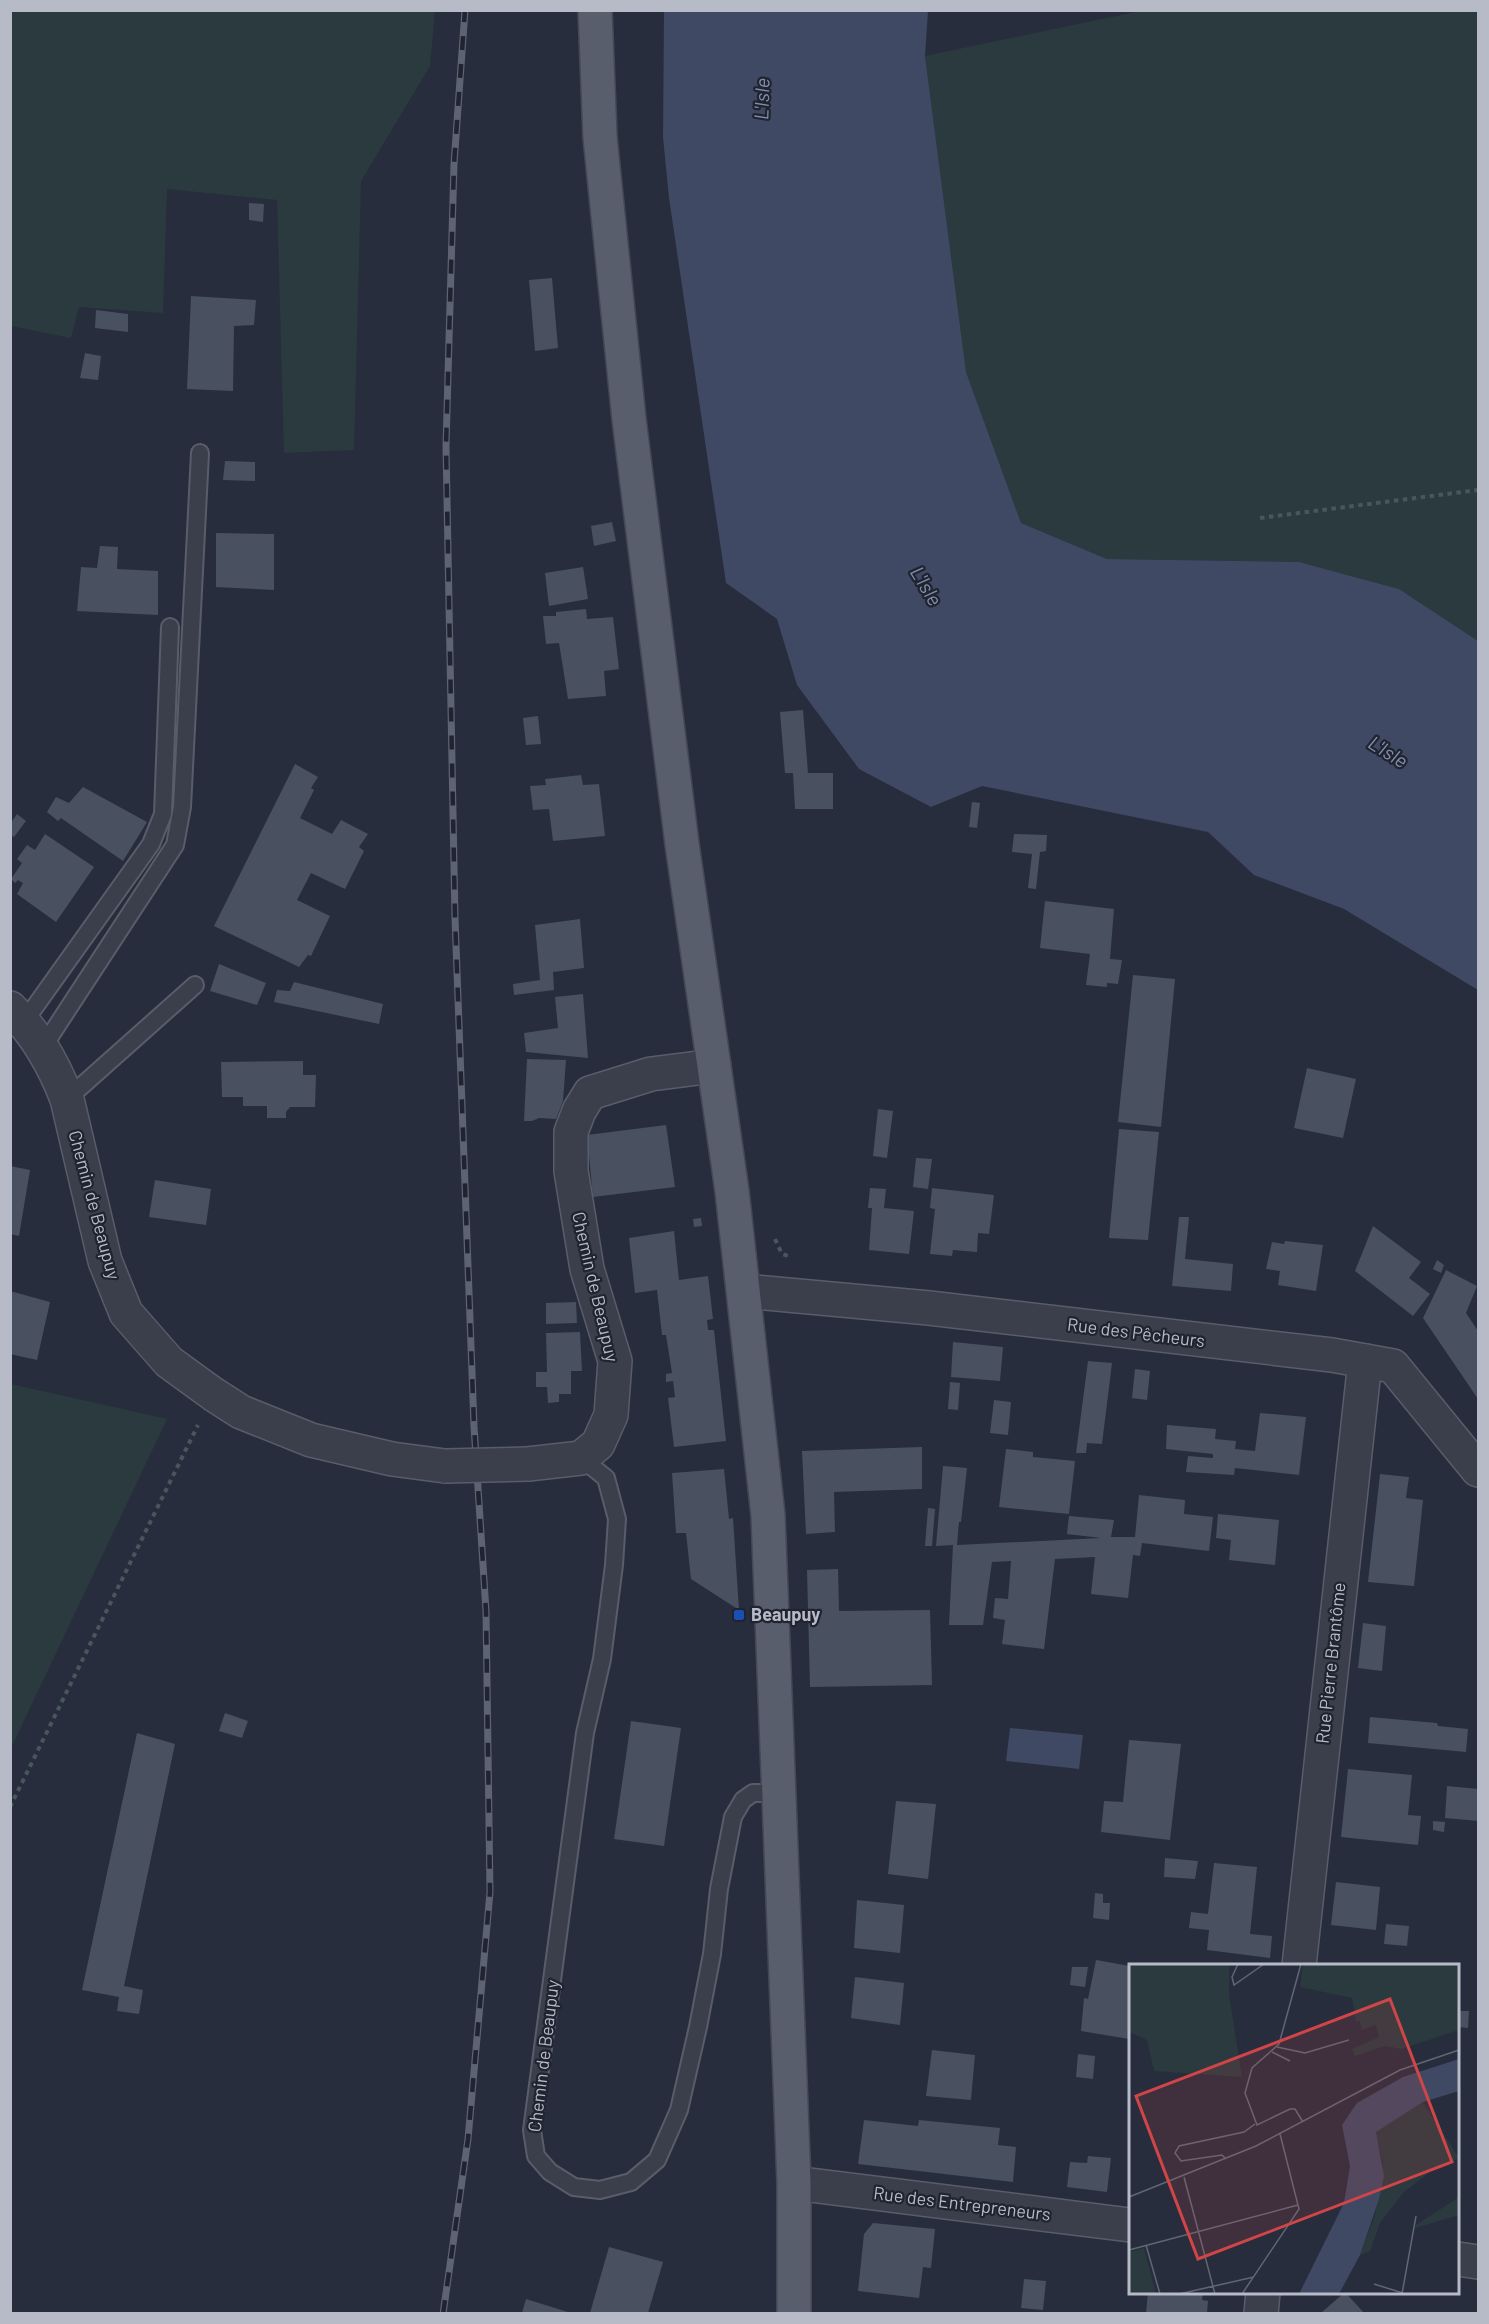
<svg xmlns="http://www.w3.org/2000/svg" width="1489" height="2324" font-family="Barlow,sans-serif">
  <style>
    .green { fill: #2a3a3e }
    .water { fill: #3f4963 }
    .building { fill: #495060 }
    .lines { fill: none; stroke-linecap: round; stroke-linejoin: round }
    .service-casing { stroke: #595d6a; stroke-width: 20 }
    .minor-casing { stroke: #595d6a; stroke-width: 36 }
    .primary-casing { stroke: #444855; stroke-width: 36 }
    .path { stroke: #49575c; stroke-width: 4; stroke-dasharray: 4.5 4.5; stroke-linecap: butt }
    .service { stroke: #3b3f4c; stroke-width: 16 }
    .minor { stroke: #3b3f4c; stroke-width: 33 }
    .primary { stroke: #595e6c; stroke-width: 33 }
    .rail-casing { stroke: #5d6373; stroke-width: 7 }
    .rail { stroke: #202431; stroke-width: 4.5; stroke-dasharray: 14; stroke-linecap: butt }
    .minor-bridge-casing { stroke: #595d6a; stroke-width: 36; stroke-linecap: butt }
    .minor-bridge { stroke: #3b3f4c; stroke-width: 33 }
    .transit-dot { fill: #1a4fb4; stroke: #202431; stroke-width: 2 }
    .labels { text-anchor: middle; stroke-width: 4.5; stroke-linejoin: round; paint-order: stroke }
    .street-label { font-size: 18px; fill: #b7bbc7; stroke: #202431 }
    .poi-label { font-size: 18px; font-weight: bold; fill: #b7bbc7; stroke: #202431; text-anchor: start }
    .water-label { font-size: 20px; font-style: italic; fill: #828eab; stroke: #202431 }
    .inset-road { fill: none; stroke: #616674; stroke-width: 1.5 }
    .view { fill: #d04548; fill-opacity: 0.15; stroke: #d04548; stroke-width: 3 }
    .inset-edge { fill: none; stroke: #b7bbc7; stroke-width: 3 }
  </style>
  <rect width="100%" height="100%" fill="#272d3c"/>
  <!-- green -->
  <g class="green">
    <path d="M10,11H435L430,66L361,181L354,450L284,453L277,200L167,189L163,313L79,307L71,338L11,326Z"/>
    <path d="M1140,11H1478V641L1399,589L1299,562L1107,559L1021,523L966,372L925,56Z"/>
    <path d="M11,1384L167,1419L11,1748L10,1384Z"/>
  </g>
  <!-- water -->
  <g class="water">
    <path d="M664,11H928L925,56L966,372L1021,523L1107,559L1299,562L1399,589L1478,641V990L1344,909L1254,875L1208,832L982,786L931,807L859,769L797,685L777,619L726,583L669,198L663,137Z"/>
    <path d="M1010,1728L1083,1735L1079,1769L1006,1761Z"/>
  </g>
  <!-- building -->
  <g class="building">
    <path d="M249,203L264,204L263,222L249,220Z"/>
    <path d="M552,278L558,348L535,351L529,280Z"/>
    <path d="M191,296L256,300L254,325L234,326L233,391L187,389Z"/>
    <path d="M96,310L128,314V332L95,328Z"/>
    <path d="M85,353L101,356L98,380L80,378Z"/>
    <path d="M225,461L255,462V481L223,480Z"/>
    <path d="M612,522L616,541L594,546L591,526Z"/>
    <path d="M216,533L274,534V590L216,587Z"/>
    <path d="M100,546L118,547L117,569L158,571V615L77,611L81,567L97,568Z"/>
    <path d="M583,567L588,599L549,606L545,573Z"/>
    <path d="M586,609L587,619L613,617L619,669L604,671L606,696L568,699L559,643L546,644L543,616H556V612Z"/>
    <path d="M803,710L808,773H833V809H795L793,773H785L780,712Z"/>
    <path d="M538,716L541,744L526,745L523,718Z"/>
    <path d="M295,764L318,777L311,788L314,790L300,818L332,834L341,820L368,834L359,847L364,851L345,889L311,873L297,900L330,916L311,956L308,955L299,967L214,926Z"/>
    <path d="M581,775L583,785L599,784L605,836L553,841L549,809L533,810L530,786L546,785L545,779Z"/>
    <path d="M83,787L147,822L123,861L61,818L58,821L47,812L56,797L69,803Z"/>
    <path d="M972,802L980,803L977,828L969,827Z"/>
    <path d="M17,814L26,821L14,837L10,835V824Z"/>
    <path d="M45,834L94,867L56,922L17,894L23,883L18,880L15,883L11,879L22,863L17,859L27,845L35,850Z"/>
    <path d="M1014,834L1047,835L1046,851L1040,852L1036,889L1028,888L1032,854L1012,852Z"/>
    <path d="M1045,901L1114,909L1110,959L1122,960L1118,984L1107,983V987L1086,985L1090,954L1040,948Z"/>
    <path d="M580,919L584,968L553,972L554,990L514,995L513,984L540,980L535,925Z"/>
    <path d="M219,964L266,983L257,1005L210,991Z"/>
    <path d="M1133,975L1175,979L1161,1127L1118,1122Z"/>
    <path d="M294,982L383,1004L379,1024L274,1002L277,990L290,991Z"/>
    <path d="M583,994L588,1058L526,1052L524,1033L558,1028L555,997Z"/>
    <path d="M527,1059L566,1060L563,1101L556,1119L539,1118L532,1121H524Z"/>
    <path d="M303,1061V1075H316L315,1107H290L286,1112V1118H267V1106H243V1097H222L221,1062Z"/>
    <path d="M1307,1068L1356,1079L1343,1138L1294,1128Z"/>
    <path d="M878,1109L893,1111L887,1158L873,1156Z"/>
    <path d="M666,1125L675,1187L593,1197L587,1135Z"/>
    <path d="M1119,1129L1159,1132L1148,1240L1109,1238Z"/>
    <path d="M916,1158L932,1159L928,1189L913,1187Z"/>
    <path d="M10,1166L30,1170L19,1236L10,1234Z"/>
    <path d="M155,1180L211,1189L206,1225L149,1217Z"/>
    <path d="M870,1188L886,1189L884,1208L914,1211L909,1254L869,1250L872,1208H868Z"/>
    <path d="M932,1188L994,1195L989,1234L978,1233L977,1252L953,1250L952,1256L930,1254L935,1209L930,1208Z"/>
    <path d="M1179,1217H1189L1185,1259L1233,1264L1231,1291L1172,1286Z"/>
    <path d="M701,1218L702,1226L694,1227L693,1219Z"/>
    <path d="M1373,1226L1421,1262L1409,1278L1430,1294L1413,1316L1355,1271Z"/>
    <path d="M674,1231L679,1280L708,1276L713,1319L707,1320L708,1330H714L726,1441L674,1447L668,1398L675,1397L673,1381L666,1382V1374L672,1373L666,1335H662L657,1290L635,1293L629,1238Z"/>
    <path d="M1285,1241L1323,1245L1316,1291L1278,1285L1280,1271L1266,1269L1272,1242L1284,1244Z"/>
    <path d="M1437,1260L1444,1265L1441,1273L1433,1269Z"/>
    <path d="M1446,1270L1477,1286L1466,1313L1478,1331V1399L1423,1318Z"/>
    <path d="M10,1291L50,1302L37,1360L10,1354Z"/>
    <path d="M576,1302L577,1323L546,1324V1303Z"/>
    <path d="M580,1332L582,1371H571V1394H559V1402L548,1403L547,1387H536V1372H547L546,1333Z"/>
    <path d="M953,1342L1003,1347L1000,1381L951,1377Z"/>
    <path d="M1088,1361L1112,1363L1102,1444L1087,1443L1086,1453H1076Z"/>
    <path d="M1135,1369L1150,1371L1147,1400L1132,1398Z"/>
    <path d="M950,1382L960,1383L958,1410L948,1409Z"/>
    <path d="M994,1400L1011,1402L1008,1435L990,1433Z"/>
    <path d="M1260,1413L1306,1417L1299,1475L1235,1468L1234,1475L1186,1472L1188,1456L1213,1458V1454L1166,1449L1167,1425L1216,1429L1215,1439L1236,1441L1235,1449L1255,1451Z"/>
    <path d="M922,1447V1489L834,1492L835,1532L806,1534L802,1451Z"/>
    <path d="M1006,1449L1033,1452V1457L1075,1461L1069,1514L999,1507Z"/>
    <path d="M943,1466L967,1468L961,1522H959L957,1545L1101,1538L1067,1534L1069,1516L1114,1520L1111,1537H1135L1139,1495L1185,1500L1184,1514L1213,1517L1209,1551L1142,1543L1140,1556L1133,1555L1128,1598L1091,1594L1095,1557L1055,1559L1044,1649L1002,1644L1005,1620L993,1618L995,1598L1008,1599L1011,1561L992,1562L983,1625H949L953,1545L936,1546Z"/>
    <path d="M724,1469L729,1519L733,1518L739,1610L691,1579L686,1533H676L672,1473Z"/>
    <path d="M1380,1474L1409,1477L1406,1498L1423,1500L1414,1586L1368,1582Z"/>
    <path d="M928,1508L935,1509L932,1546H925Z"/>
    <path d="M1218,1514L1279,1520L1275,1565L1229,1560L1231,1540L1216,1538Z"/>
    <path d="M838,1569L839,1611L930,1610L932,1685L810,1687L807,1570Z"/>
    <path d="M1363,1623L1386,1626L1382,1671L1358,1668Z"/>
    <path d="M225,1713L248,1721L242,1738L219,1731Z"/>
    <path d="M1370,1717L1437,1723L1438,1726L1468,1729L1466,1752L1368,1743Z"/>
    <path d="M631,1721L681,1728L664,1846L614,1839Z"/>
    <path d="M137,1733L175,1744L124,1986L143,1990L139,2014L117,2011L119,1997L82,1990Z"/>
    <path d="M1129,1740L1181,1744L1170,1840L1101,1832L1104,1801L1123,1802Z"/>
    <path d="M1348,1769L1412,1775L1408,1815L1421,1816L1418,1845L1341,1837Z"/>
    <path d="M1447,1786L1478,1789V1821L1445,1818Z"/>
    <path d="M896,1801L936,1804L928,1879L888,1874Z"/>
    <path d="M1433,1821L1445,1822L1444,1832L1433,1830Z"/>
    <path d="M1165,1858L1198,1861L1195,1879L1164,1877Z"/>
    <path d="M1214,1863L1257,1867L1250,1934L1272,1936L1270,1958L1207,1950L1209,1930L1189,1928L1191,1912L1208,1914Z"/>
    <path d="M1336,1882L1380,1887L1376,1930L1331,1925Z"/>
    <path d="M1095,1893L1103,1894V1903H1110L1109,1920L1093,1918Z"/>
    <path d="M857,1900L904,1905L900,1953L854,1948Z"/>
    <path d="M1386,1924L1409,1926L1407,1946L1384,1944Z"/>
    <path d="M1096,1960L1130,1966L1128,2008H1130L1129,2039L1081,2031L1084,1998L1088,1999Z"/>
    <path d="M1072,1967H1088L1085,1987L1070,1985Z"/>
    <path d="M855,1977L904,1983L900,2025L851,2018Z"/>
    <path d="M1458,2011H1469L1468,2028L1458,2027Z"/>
    <path d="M932,2050L975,2055L971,2100L926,2096Z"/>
    <path d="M1078,2054L1095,2056L1093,2079L1076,2077Z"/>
    <path d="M864,2120L918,2126L919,2120L1000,2128L998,2145L1016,2147L1013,2182L858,2164Z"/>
    <path d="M1088,2156L1111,2158L1107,2192L1067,2187L1070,2162L1087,2163Z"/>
    <path d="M873,2223L935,2229L931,2268L923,2267L919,2298L858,2291L864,2234Z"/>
    <path d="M609,2247L663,2262L648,2313H590Z"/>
    <path d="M1024,2279L1046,2281L1043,2310L1021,2308Z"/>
    <path d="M1148,2292H1203L1202,2300L1208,2301L1207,2313H1146Z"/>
    <path d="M1345,2292L1364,2313H1321Z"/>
    <path d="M526,2299L571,2313H522Z"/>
  </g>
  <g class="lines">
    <!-- service casing -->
    <g class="service-casing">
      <g id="service">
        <path d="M24,1022L151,844L163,814L170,627"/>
        <path d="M43,1047L175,845L182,807L200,453"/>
        <path d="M67,1099L195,985"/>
        <path d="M581,1458L606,1478L617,1519L614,1565L602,1659L585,1733L532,2130L536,2156L550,2172L574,2187L600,2190L631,2182L657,2160L679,2110L698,2027L712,1954L719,1889L733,1817L743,1800L753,1793H778"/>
      </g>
    </g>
    <!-- minor casing -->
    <g class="minor-casing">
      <g id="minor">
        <path d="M10,1008C37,1034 54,1065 67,1099L105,1261L126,1313L169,1362L213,1394L241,1412L311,1440L392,1459L445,1466"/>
        <path d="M744,1291L929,1308L1332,1355L1393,1366L1478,1470"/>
        <path d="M528,1464L581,1458L598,1444L611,1415L615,1361L587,1269L571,1171V1132L579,1111L590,1093L651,1074L714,1066"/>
        <path d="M1299,1966L1365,1361"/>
        <path d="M794,2183L1130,2225"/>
        <path d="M1458,2259L1478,2262"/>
        <path d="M1261,2314L1263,2292"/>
      </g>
    </g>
    <!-- primary casing -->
    <g class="primary-casing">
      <path id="primary" d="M595,10L600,137L629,419L682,844L732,1191L768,1515L794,2183V2314"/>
    </g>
    <!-- path -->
    <g class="path">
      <path d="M1260,518L1478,490"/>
      <path d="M775,1239L782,1254L791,1257"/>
      <path d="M10,1807L198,1425"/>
    </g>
    <!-- service -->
    <use href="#service" class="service"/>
    <!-- minor -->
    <use href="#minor" class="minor"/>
    <!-- primary -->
    <use href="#primary" class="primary"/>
    <!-- rail casing -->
    <g class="rail-casing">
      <path id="rail" d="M443,2314L468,2139L490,1892L486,1611L474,1426L455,918L446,446L454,164L465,10"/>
    </g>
    <!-- rail -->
    <use href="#rail" class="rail"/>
    <!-- minor-bridge casing -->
    <g class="minor-bridge-casing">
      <path id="minor-bridge" d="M445,1466L528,1464"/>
    </g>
    <!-- minor-bridge -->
    <use href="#minor-bridge" class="minor-bridge"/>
  </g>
  <!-- markers -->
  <rect class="transit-dot" x="733" y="1609" width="12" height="12" rx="3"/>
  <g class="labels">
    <!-- street labels -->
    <g class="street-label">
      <text transform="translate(94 1205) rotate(75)" y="6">Chemin de Beaupuy</text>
      <text transform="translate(595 1287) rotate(77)" y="6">Chemin de Beaupuy</text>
      <text transform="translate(1136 1333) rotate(7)" y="6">Rue des Pêcheurs</text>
      <text transform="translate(1331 1663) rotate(-84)" y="6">Rue Pierre Brantôme</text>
      <text transform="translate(544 2056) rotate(-83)" y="6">Chemin de Beaupuy</text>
      <text transform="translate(962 2204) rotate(7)" y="6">Rue des Entrepreneurs</text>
    </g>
    <!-- poi labels -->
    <g class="poi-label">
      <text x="751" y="1621">Beaupuy</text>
    </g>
    <!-- water labels -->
    <g class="water-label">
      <text transform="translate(762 99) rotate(-88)" y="7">L'Isle</text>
      <text transform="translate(926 586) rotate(59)" y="7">L'Isle</text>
      <text transform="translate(1388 752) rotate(32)" y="7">L'Isle</text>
    </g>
  </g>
  <!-- overview -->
  <g transform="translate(1129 1964)">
    <rect width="330" height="330" fill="#272d3c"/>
    <path d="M0,0H100V30L113,113L25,107L18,76L0,68ZM174,0H330V66L272,85L256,82L226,92L223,85L250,73L247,61L233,66L231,57H227L223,34L171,23ZM294,138L330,194L302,207L274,229L251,259L241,287L231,291L246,251L254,200L246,168ZM330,233V251L286,264L287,261ZM15,284L27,330H0V288Z" fill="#2a3a3e"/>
    <path d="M330,95V127L294,138L247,168L255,212L250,235L231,291L210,330H170L215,239L221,202L213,161L228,139L274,113Z" fill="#3f4963"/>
    <path class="inset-road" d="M109,0L103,13L105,21L135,0M172,0L150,80L123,104L116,129L128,161L161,145H166L174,158M148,83L176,89L220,76M143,88L161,97M97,195L93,191L52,197L46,189L50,182L115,168L126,160M55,213L86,330M0,233L127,182L271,106L330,86M17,281L31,330M0,286L169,241M245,320L277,330M50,330L125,313M113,330L170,245L151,170M273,330L287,252"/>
    <path class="view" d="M261,35L323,198L69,295L7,132Z"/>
    <rect width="330" height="330" class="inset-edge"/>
  </g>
  <!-- border -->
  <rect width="1489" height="2324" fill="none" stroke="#b7bbc7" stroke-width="24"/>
</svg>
